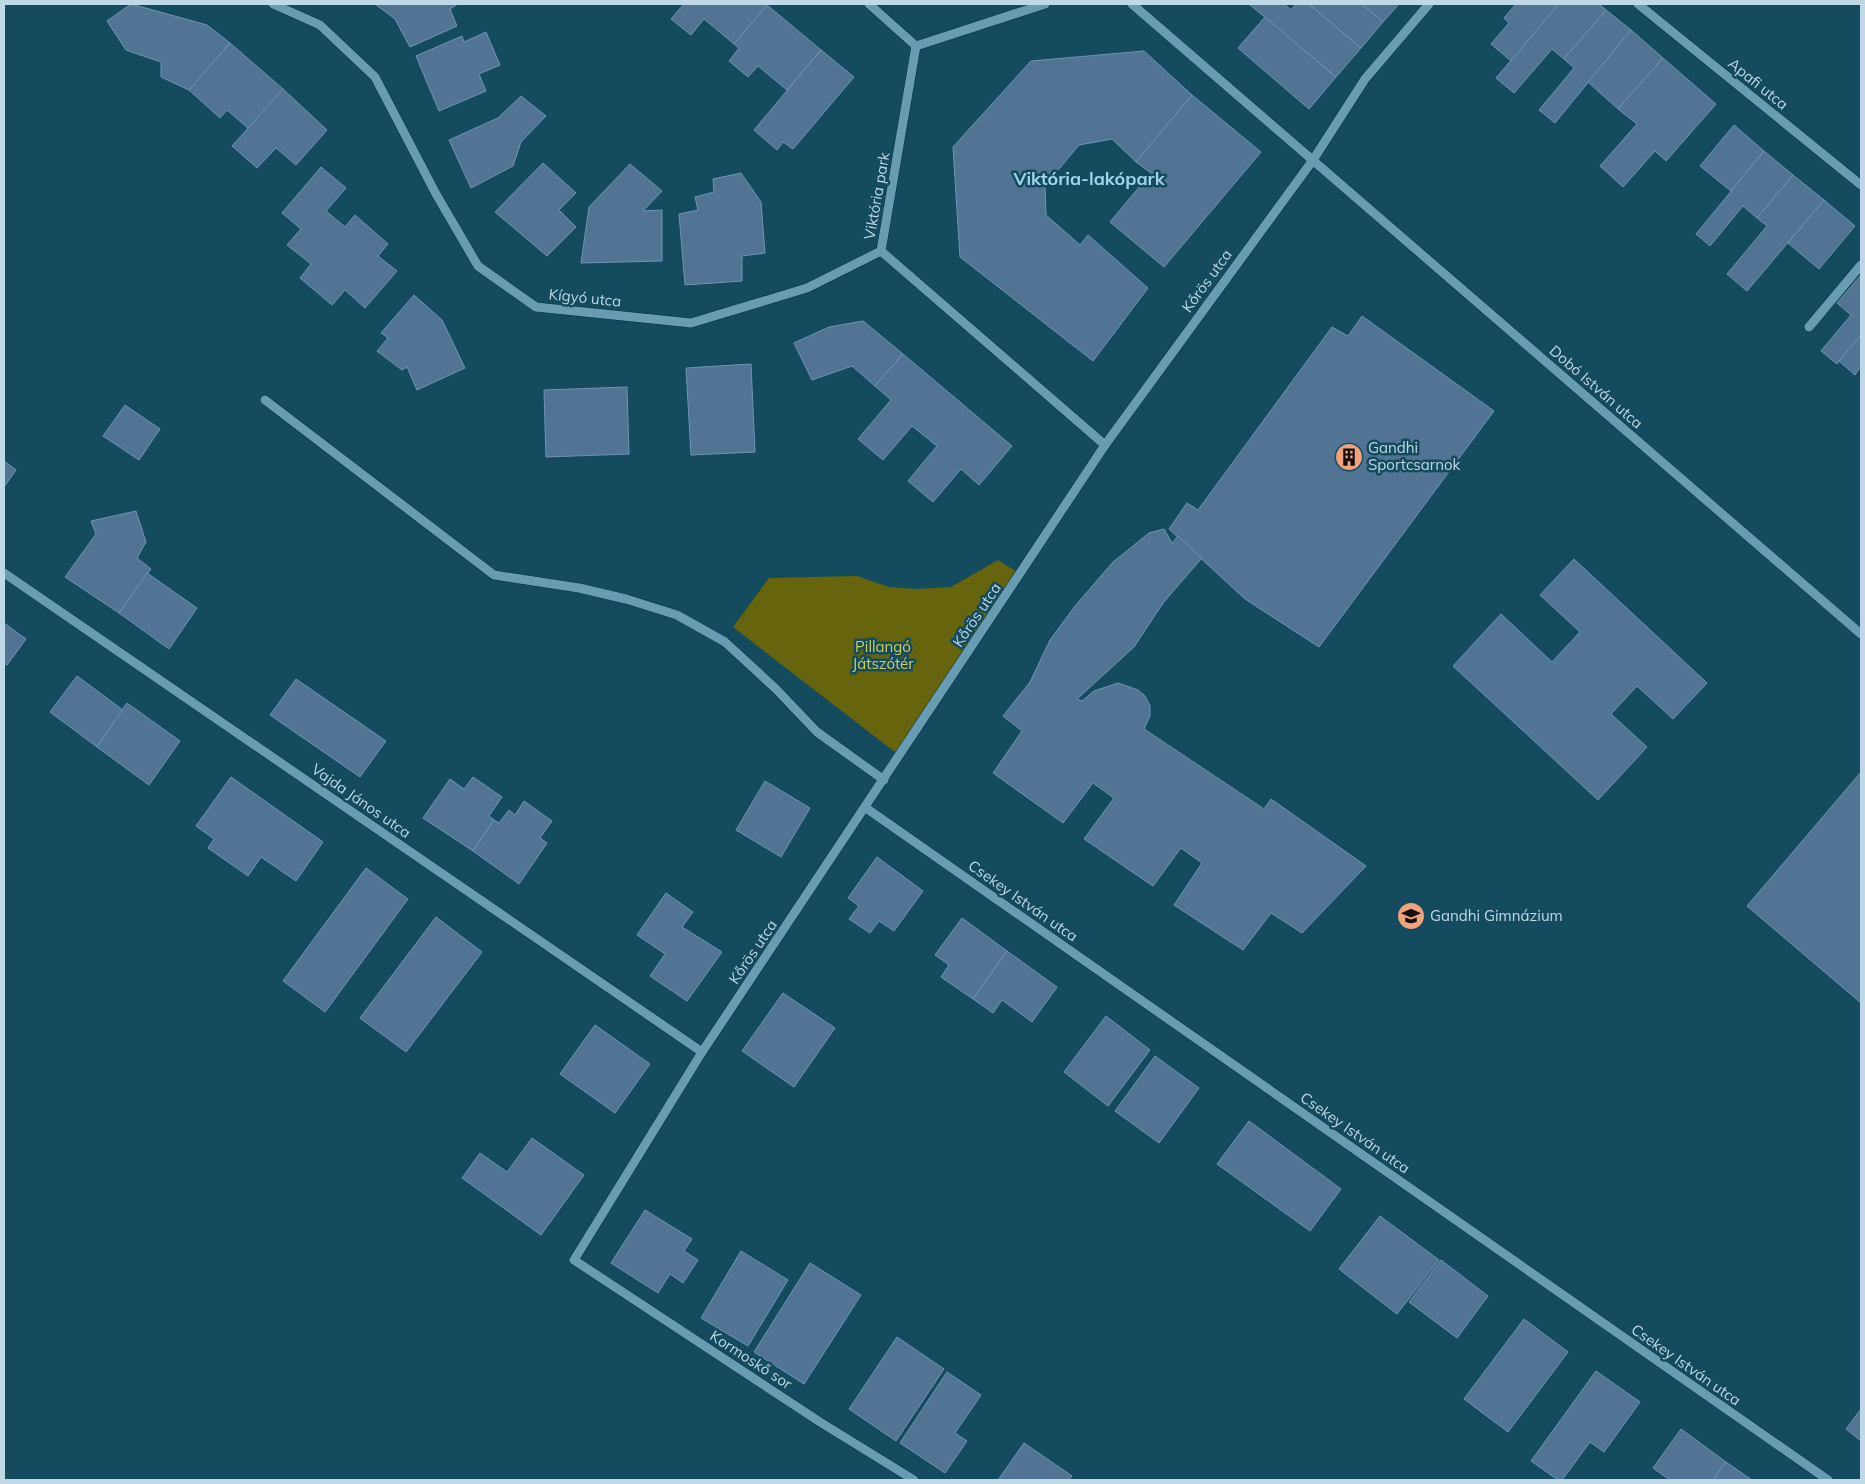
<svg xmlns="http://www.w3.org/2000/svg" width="1865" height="1484" font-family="Mulish,sans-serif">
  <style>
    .green { fill: #66640c }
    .building { fill: #517394; stroke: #7094b6 }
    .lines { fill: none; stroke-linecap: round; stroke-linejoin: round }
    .minor-casing { stroke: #052f3f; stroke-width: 10 }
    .minor { stroke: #689cb3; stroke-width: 9 }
    .labels { text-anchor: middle; stroke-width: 5; stroke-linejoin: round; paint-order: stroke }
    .street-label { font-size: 15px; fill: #bfd8e5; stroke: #154b5f }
    .poi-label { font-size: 15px; fill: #bfd8e5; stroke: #154b5f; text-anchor: start }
    .park-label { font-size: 15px; fill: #d0ce53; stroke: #154b5f }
    .quarter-label { font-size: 18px; font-weight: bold; fill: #9fd4ed; stroke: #154b5f }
  </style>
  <rect width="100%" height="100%" fill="#154b5f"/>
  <!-- green -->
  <path class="green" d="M998,560L1020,574L900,756L733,627L769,578L857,576L889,587L916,589L951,587Z"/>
  <!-- building -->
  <g class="building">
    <path d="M131,4L207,25L230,43L189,90L161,77V62L126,50L107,21Z"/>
    <path d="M375,4H458L450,9L457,26L410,47L395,19Z"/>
    <path d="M684,4H766L767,5L734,44L704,19L691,35L671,19Z"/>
    <path d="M1249,4H1284L1291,10L1296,4H1309L1361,48L1336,77Z"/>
    <path d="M1309,4H1362L1383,22L1361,48Z"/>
    <path d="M1362,4H1399L1383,22Z"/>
    <path d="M1516,4H1559L1511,61L1491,44L1509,23L1504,18Z"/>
    <path d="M1559,4H1599L1606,10L1564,59L1552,49L1514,93L1496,78Z"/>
    <path d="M767,5L821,50L787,90L758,66L748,77L729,61L739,48L734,44Z"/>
    <path d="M1606,10L1631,30L1555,123L1539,110L1574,68L1564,59Z"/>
    <path d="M1265,17L1336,77L1309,109L1238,48Z"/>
    <path d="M1631,30L1663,58L1618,109L1588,82Z"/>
    <path d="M486,32L500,65L479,74L486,91L439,111L416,56L462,36L464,42Z"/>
    <path d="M230,43L283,89L249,129L227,110L220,118L189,90Z"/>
    <path d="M821,50L854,77L793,149L783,142L777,150L754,130Z"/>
    <path d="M1144,51L1192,95L1136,162L1112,139L1079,145L1045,186L1046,215L1080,245L1088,235L1148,288L1093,361L960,257L953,147L1031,61Z"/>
    <path d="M1663,58L1716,104L1666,161L1655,151L1623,187L1600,166L1637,124L1618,109Z"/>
    <path d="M283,89L327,130L296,165L276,148L257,168L232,146Z"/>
    <path d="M1192,95L1261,152L1164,267L1110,222L1151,173L1136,162Z"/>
    <path d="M521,96L546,116L521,142L513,166L471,188L449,140L498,118Z"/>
    <path d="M1734,125L1764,151L1731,191L1700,166Z"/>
    <path d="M1764,151L1793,175L1757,218L1743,206L1710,246L1696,234Z"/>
    <path d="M543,163L576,193L559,210L576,227L547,256L495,212Z"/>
    <path d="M630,164L662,191L643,211L662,210V261L581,263L589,207Z"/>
    <path d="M321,167L346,188L326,211L345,227L355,215L388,244L378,256L397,271L365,308L345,290L332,305L300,278L311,264L287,245L301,229L282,213Z"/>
    <path d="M741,173L761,202L765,253L742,256V281L685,285L679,214L698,210L695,197L714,192L713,179Z"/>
    <path d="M1793,175L1824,200L1747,291L1727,274L1767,226L1757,218Z"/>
    <path d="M1824,200L1855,226L1819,269L1788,243Z"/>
    <path d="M1861,275V335L1837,364L1821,351L1851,315L1837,303Z"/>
    <path d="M414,295L442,320L465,368L417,390L407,367L402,370L377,351L388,338L381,333Z"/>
    <path d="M1362,316L1494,411L1319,647L1245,599L1169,529L1187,503L1198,510L1332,327L1348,336Z"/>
    <path d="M863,321L903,354L875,386L852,366L812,380L794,343L829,327Z"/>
    <path d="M1861,335V366L1855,375L1839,361Z"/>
    <path d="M903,354L1012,446L979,485L961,469L933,502L908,481L937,446L912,426L883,460L858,439L891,400L875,386Z"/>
    <path d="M751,364L755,452L691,455L686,368Z"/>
    <path d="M627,387L629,454L546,457L544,390Z"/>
    <path d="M125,405L160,429L139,460L103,436Z"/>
    <path d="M4,461L16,470L4,487Z"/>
    <path d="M136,511L146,542L137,558L151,569L119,613L65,577L96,534L91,521Z"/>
    <path d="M1164,529L1172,543L1178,536L1202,558L1163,603L1134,647L1077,699L1082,701L1094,691L1118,683L1138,690L1145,696L1150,706V716L1144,729L1264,809L1271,799L1366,866L1302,933L1271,913L1243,950L1174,905L1202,863L1181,848L1153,886L1084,839L1114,798L1093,783L1063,823L993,773L1022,731L1003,716L1030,682L1050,640L1075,606L1113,562L1149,533Z"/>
    <path d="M1574,559L1707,683L1673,719L1637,686L1611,714L1647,747L1598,800L1453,666L1501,614L1552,662L1580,632L1540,595Z"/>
    <path d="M147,573L197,608L169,649L119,613Z"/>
    <path d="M4,623L26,639L7,665L4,663Z"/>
    <path d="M77,676L123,710L97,747L50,712Z"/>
    <path d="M296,679L386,741L360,777L270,715Z"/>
    <path d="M127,703L180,741L149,785L97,747Z"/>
    <path d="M1861,772V1003L1747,906Z"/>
    <path d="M231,777L323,842L296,881L261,857L248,876L208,848L214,839L196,826Z"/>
    <path d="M473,777L502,797L489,816L494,820L473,851L423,818L450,779L464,789Z"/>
    <path d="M765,781L810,808L781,857L736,830Z"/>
    <path d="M524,801L552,821L540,838L547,843L519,884L473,851L494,820L499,823L509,810L515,815Z"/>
    <path d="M877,857L923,891L894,931L879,921L870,933L849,919L859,906L848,898Z"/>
    <path d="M366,868L408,899L325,1012L283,981Z"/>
    <path d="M666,893L693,912L682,927L722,952L687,1001L650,976L665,954L637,935Z"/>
    <path d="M436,917L482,952L406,1052L360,1018Z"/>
    <path d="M962,918L1007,951L973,999L941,977L949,965L935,955Z"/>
    <path d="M1007,951L1057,987L1032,1022L1002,1000L993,1013L973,999Z"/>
    <path d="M783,993L835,1028L794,1087L742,1051Z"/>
    <path d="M1106,1016L1150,1050L1108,1106L1064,1072Z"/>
    <path d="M595,1025L650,1064L615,1113L560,1074Z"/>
    <path d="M1155,1056L1199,1088L1159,1143L1115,1111Z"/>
    <path d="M1249,1121L1341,1189L1310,1231L1217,1164Z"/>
    <path d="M532,1138L584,1175L541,1235L462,1178L480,1153L507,1172Z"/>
    <path d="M645,1210L692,1239L684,1251L698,1260L683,1283L670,1274L658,1293L611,1263Z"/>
    <path d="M1380,1216L1439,1260L1397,1314L1339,1269Z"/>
    <path d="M741,1251L788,1280L748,1346L701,1318Z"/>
    <path d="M1441,1260L1488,1296L1457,1338L1409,1302Z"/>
    <path d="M810,1263L861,1295L804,1384L754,1352Z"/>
    <path d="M1524,1319L1568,1352L1508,1432L1464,1399Z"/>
    <path d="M897,1337L944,1369L896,1441L849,1409Z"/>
    <path d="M1596,1371L1640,1402L1604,1452L1590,1442L1562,1480H1558L1531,1461Z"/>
    <path d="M947,1372L981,1395L955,1433L967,1441L945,1473L900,1443Z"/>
    <path d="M1861,1409V1441L1846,1429Z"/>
    <path d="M1681,1429L1726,1462L1713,1480H1670L1653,1468Z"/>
    <path d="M1024,1443L1072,1476L1069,1480H998Z"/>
    <path d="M1726,1462L1752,1480H1713Z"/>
  </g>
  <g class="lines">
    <!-- minor casing -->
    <g class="minor-casing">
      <g id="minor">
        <path d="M273,4L320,25L375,77L436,194L478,266L536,307L691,323L807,288L881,251"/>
        <path d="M869,4L916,46"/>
        <path d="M1045,4L916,46L881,251L1105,445"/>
        <path d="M1132,4L1861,634"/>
        <path d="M1638,4L1861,185"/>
        <path d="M1809,327L1861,265"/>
        <path d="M265,400L494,575L579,588L626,599L677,615L725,642L776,689L817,732L884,780"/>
        <path d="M4,573L702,1052"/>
        <path d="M866,808L1828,1480"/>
        <path d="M914,1480L820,1422L574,1260L702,1052L1105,445L1313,160L1365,79L1429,4"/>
      </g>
    </g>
    <!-- minor -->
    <use href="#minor" class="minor"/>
  </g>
  <!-- icons -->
  <defs>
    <g id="building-disc" transform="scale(1.4375)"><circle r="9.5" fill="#f0a27a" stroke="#154b5f"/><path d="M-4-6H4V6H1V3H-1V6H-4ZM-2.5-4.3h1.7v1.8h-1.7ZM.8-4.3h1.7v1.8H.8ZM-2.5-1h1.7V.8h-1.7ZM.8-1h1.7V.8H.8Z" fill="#111"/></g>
    <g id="school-disc" transform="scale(1.4375)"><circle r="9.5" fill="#f0a27a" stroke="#154b5f"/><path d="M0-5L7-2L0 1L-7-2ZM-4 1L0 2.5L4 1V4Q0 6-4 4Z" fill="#111"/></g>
  </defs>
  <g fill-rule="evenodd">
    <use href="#building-disc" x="1349" y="457"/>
    <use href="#school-disc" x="1411" y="916"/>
  </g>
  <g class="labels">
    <!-- street labels -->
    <g class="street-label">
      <text transform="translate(1758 84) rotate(39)" y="5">Apafi utca</text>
      <text transform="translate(877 196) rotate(-80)" y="5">Viktória park</text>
      <text transform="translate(1207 281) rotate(-54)" y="5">Kőrös utca</text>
      <text transform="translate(585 298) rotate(6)" y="5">Kígyó utca</text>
      <text transform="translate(1596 387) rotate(41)" y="5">Dobó István utca</text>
      <text transform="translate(977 615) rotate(-56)" y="5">Kőrös utca</text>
      <text transform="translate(361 801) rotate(35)" y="5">Vajda János utca</text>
      <text transform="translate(1023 901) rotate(35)" y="5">Csekey István utca</text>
      <text transform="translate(753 952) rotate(-56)" y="5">Kőrös utca</text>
      <text transform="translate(1355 1133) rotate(35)" y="5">Csekey István utca</text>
      <text transform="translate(751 1360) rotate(33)" y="5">Kormoskő sor</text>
      <text transform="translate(1686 1365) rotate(35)" y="5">Csekey István utca</text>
    </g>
    <!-- poi labels -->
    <g class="poi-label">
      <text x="1368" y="453">Gandhi<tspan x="1368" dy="17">Sportcsarnok</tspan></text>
      <text x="1430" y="921">Gandhi Gimnázium</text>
    </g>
    <!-- park labels -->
    <g class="park-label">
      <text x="883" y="652">Pillangó<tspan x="883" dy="17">Játszótér</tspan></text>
    </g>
    <!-- quarter labels -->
    <g class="quarter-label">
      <text x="1089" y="185">Viktória-lakópark</text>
    </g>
  </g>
  <!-- border -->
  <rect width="1865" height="1484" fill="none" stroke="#bfd8e5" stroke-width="10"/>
</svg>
